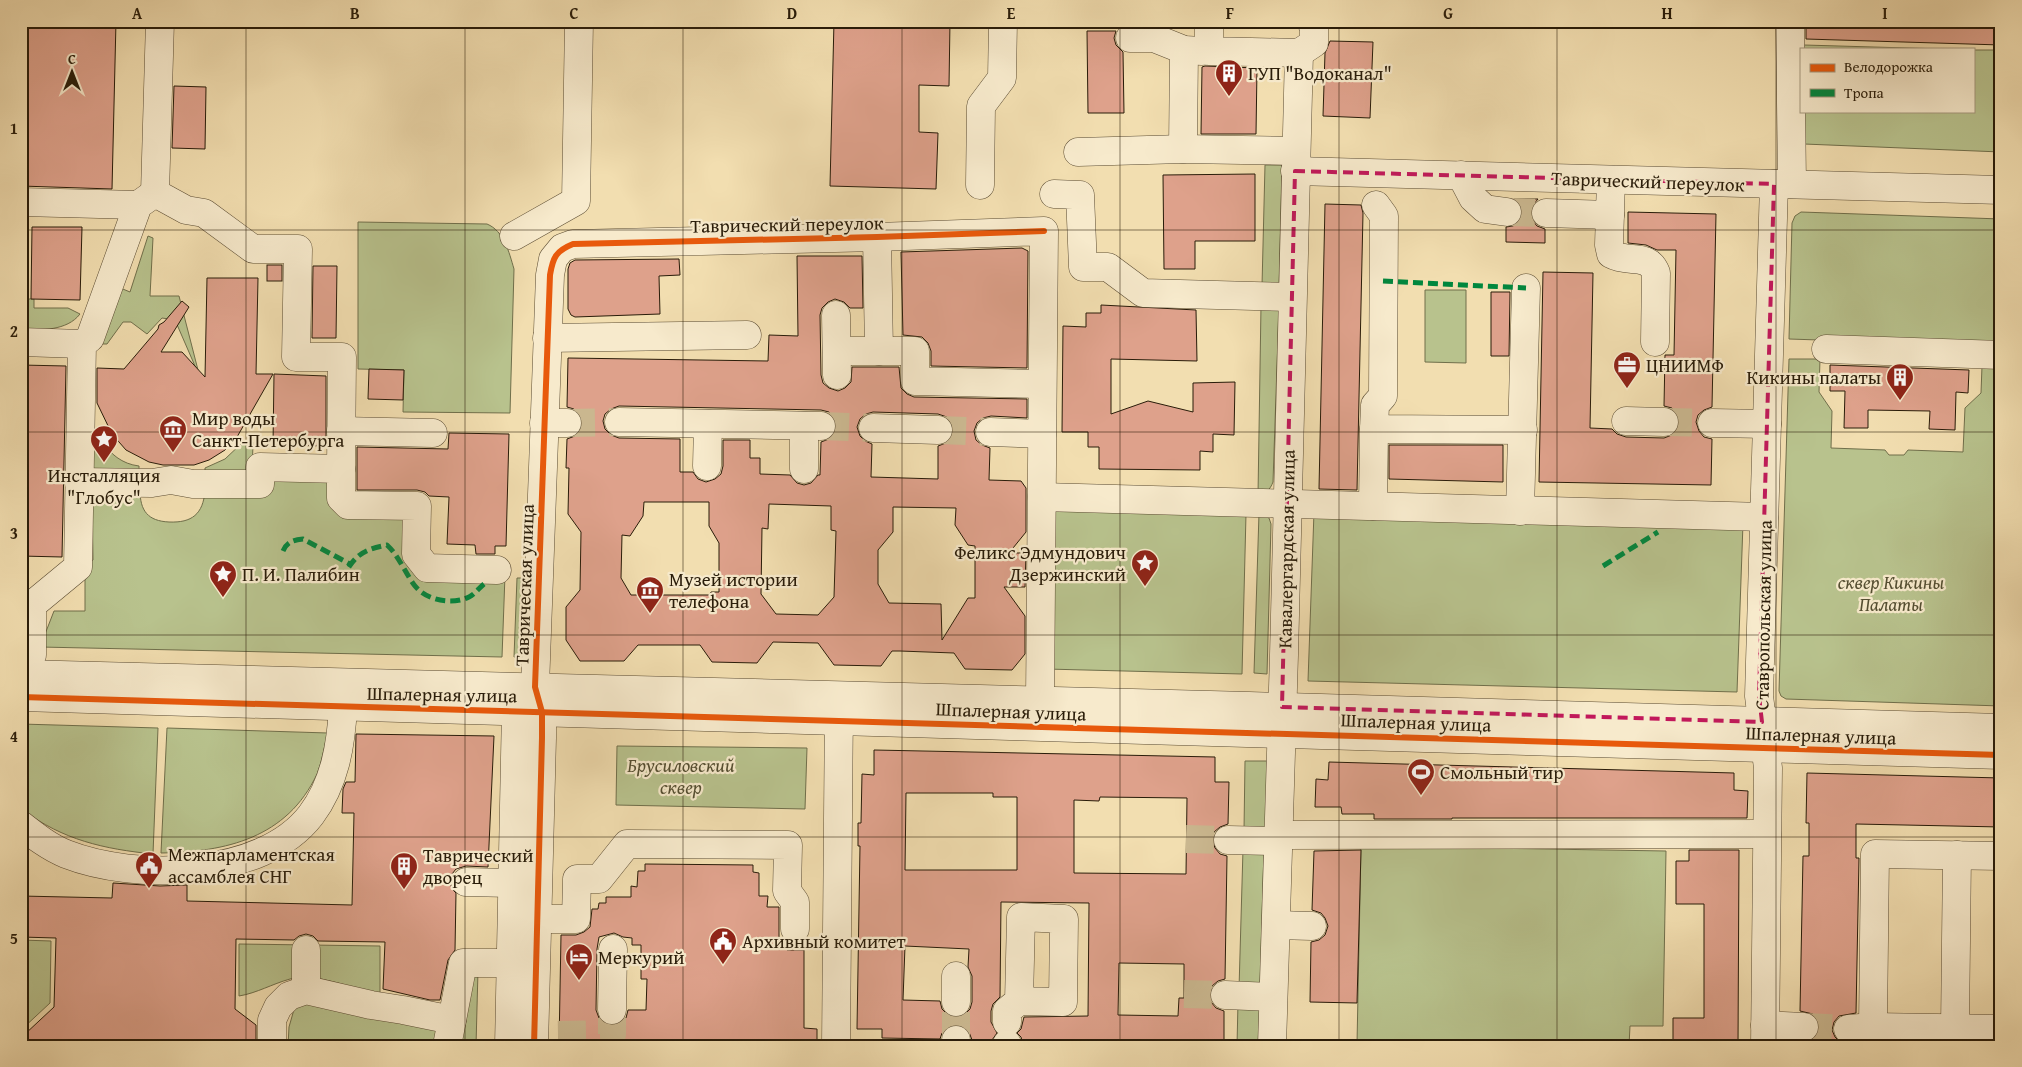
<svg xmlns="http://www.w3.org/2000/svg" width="2022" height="1067" font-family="'Gentium Book Plus',serif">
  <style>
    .green { fill: #b8c28d; stroke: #706f4b }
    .building { fill: #dea18b; stroke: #291c09; fill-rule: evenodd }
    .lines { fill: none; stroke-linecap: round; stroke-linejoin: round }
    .minor-tunnel { stroke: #cab78f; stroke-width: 28; stroke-dasharray: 28 14; stroke-linecap: butt }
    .minor-casing { stroke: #5b4c33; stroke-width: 29 }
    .minor { stroke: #f7eacc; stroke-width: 28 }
    .quiet { stroke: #00873e; stroke-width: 5; stroke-dasharray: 10 5; stroke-linecap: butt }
    .cycleway-casing { stroke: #f7eacc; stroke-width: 9 }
    .cycleway { stroke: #e8590c; stroke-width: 6 }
    .marked { fill: none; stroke: #c2185b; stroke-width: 4; stroke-dasharray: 10 6; stroke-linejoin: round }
    .grid { fill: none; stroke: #291c09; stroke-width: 1; stroke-opacity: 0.55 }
    .labels { text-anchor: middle; stroke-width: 4.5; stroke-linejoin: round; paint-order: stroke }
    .poi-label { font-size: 19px; fill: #291c09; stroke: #f7eacc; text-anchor: start }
    .street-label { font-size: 19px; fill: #291c09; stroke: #f7eacc }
    .park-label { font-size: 19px; font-style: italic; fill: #544e31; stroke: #f7eacc }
    .neatline { fill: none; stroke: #291c09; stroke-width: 2 }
    .grid-label { font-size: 16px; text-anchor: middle; font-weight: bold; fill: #291c09 }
  </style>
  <rect width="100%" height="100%" fill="#f2deb0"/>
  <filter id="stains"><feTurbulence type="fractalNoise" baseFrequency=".004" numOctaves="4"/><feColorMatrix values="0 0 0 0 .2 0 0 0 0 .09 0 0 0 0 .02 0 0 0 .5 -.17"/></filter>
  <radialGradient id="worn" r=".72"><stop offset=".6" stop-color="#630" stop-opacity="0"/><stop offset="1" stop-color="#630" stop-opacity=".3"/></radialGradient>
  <!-- green -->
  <g class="green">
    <path d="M1804,45L1943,49H1804Z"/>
    <path d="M1973,50H2001V152L1804,144V111H1973Z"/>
    <path d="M1265,165H1282L1279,286H1262Z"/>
    <path d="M1801,212L2001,219V346L1789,339L1792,223L1795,216Z"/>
    <path d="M358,222L487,224C504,231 509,252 514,269L510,413L403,412L404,370L358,369Z"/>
    <path d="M148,236L153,238L150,296H179L198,370L195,366L175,320L162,318L147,334L131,322H123L107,344H97L118,287L130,292Z"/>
    <path d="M1425,290H1466V363L1425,362Z"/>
    <path d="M21,299H34V308H68L80,314C67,331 41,330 21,330Z"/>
    <path d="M1261,306H1279L1273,482C1270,490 1266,493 1258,495Z"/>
    <path d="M1789,359H1820L1819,392L1832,411L1831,448L1885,450L1889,455H1904L1908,450L1963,452L1965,408L1981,393L1982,366L2001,367V706L1786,699L1781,696L1779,691Z"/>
    <path d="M92,439L101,440C110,454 122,464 139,466V476H92Z"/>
    <path d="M243,442H253L252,477H205V468L225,459Z"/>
    <path d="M269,480H335L334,509L398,516L407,524L405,561L505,575L502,657L40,647L54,611H85V566L93,560L92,490H140C140,511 148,521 169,522C192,523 203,514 205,491Z"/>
    <path d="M1049,510L1246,514L1242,674L1046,669Z"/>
    <path d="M1314,512L1743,523L1737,692L1308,681Z"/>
    <path d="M1259,513L1269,518L1271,524L1267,674L1254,673Z"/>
    <path d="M517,578H531L529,657H514Z"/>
    <path d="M21,724L158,728L153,854C104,849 63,840 23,810Z"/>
    <path d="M167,728L328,733C324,746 322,762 317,774C287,838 226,852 161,853Z"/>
    <path d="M617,746L807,748L805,809L616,805Z"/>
    <path d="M1245,761H1267L1266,831L1244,830Z"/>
    <path d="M1361,846L1666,851L1663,1026H1630L1629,1046H1419L1357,1044Z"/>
    <path d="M1243,849H1264L1260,989H1239Z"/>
    <path d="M21,940L51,941L50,1003L21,1030Z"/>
    <path d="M239,944L380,946V996C353,989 317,972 290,979C272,984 257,993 239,996Z"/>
    <path d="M478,970L476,1046H456L467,976Z"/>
    <path d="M297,999L435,1025L439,1046H288L289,1027Z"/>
    <path d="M1238,1002L1260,1003L1258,1046H1237Z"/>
  </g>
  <!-- building -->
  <g class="building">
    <path d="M21,21H116L112,189L21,186Z"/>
    <path d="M834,21H950L949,86L919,85V132L938,133L936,189L830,186Z"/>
    <path d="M1806,21H2001V45L1806,39Z"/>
    <path d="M1087,31H1116L1114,38L1116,45L1123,52L1124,113H1088Z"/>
    <path d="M1330,41L1373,42L1370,118L1323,116L1325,53Z"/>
    <path d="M1205,66L1257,68L1256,134H1201L1202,67Z"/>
    <path d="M174,86L206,87L205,149L172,148Z"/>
    <path d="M1255,174V241H1195V269H1164L1163,175Z"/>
    <path d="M1514,199H1538L1533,205L1530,213L1533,221L1537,226L1545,229V243L1506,242V227L1513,226L1519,222L1522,215L1521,206Z"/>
    <path d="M1325,204L1361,205L1363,213L1357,490L1319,489Z"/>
    <path d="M1628,212L1716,214L1712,407L1704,410L1698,415L1696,422L1699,431L1704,437L1712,439L1711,485L1539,482L1543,272L1593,273L1590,428L1612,429L1617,434L1626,437L1664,438L1672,435L1678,430L1680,422L1677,414L1672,408L1664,406L1665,355H1674L1676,250H1657L1646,245L1628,243Z"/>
    <path d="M32,227H82L80,300L31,299Z"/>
    <path d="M1022,248L1028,251L1027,368L931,366V351L928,343L922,337L903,335L901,252Z"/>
    <path d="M797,256H862L863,308H850L844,302L835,299L828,302L822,308L820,315L821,375L823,383L829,388L838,391L845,388L851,382L852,367H899L901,388L907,394L914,397L1027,399V418L991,416L983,418L977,423L974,431L976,440L982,445L990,448L989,480L1021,481L1026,488V532L1009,553H1026L1025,587H1004L1025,616V654L1012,670L965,669L954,653L900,651H892L881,666L834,665L818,643L773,642L757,663L712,662L700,645H638L624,661H580L566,640V607L580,590L581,532L568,514L569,468H566L567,439L575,436L581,430L583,423L580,415L574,409L567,407L568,358L768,361L769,335L798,336ZM619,406L821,410L829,412L834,418L837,427L835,434L829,439L821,442L820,475H818L811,483L804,485L797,483L790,475L760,474V458H750V440H723V466L721,474L715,479L706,482L698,479L693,472H680V439L619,438L611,435L605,429L603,421L605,414L611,409ZM873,412L938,414L947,417L952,423L954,431L951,438L946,443L938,446V479L871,477L872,444L865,441L860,436L857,427L860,419L866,414ZM644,502H709V526L719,543V592H711L709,595H631L621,578L622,535L630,536L643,516ZM769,504L831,506V530L836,531L834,597L818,615L776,614L761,594L762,528L768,529ZM893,507L956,508L955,525L968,545L975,546V598H968L942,640L941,604L889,603L878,584V550L893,532Z"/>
    <path d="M679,259L680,275L659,276L660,314L575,317L571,315L568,309V269L570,263L575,260Z"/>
    <rect x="267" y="265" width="15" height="16"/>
    <path d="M313,266H337L336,338H312Z"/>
    <path d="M207,278H258L256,374H273L237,437L225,450L209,460L194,465H163L149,462L126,450L112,434L97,403V368L124,369L158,329L159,325L164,322L182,301L189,307L161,352H182L205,377Z"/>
    <path d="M1491,292H1510L1509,356H1491Z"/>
    <path d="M1101,305L1196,310L1197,361L1111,359V414L1148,401L1193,412V383L1235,382L1234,435L1213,434V452L1200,451V470L1099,469V447H1088V432H1062L1063,326L1086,327V313H1101Z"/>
    <path d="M21,365L66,366L62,557L21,556Z"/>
    <path d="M1830,365L1969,370L1968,393L1956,392L1955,430L1929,429L1930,411L1868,410V428H1844L1845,391H1830Z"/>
    <path d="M369,369L404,370L403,400L368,399Z"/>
    <path d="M274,374L326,376V446L273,445Z"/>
    <path d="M449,433L509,434L506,546H495V554H476L475,545L447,544L449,497L429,496L425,492L417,490H357V447L448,449Z"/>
    <path d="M1389,445H1503V482L1389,479Z"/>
    <path d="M356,734L494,736L488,867L466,866L456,869L452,874L450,882L452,889L456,893L455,950L448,960L440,1000H430L383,989L385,942L318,941L313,936L306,934L299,936L294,940L236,939L235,1009L256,1025V1046H25L24,1035L54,1007L56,938L21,937V896L112,898L113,883L160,886L187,885V901L352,905L354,813H342L343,789L346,782H355Z"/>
    <path d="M874,750L1215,757V782H1229L1228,824L1220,827L1214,832L1212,839L1215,848L1220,854L1227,856L1225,979L1218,981L1212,986L1209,995L1211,1002L1216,1008L1224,1011V1046L1023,1045L1021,1037L1017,1033L1021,1029L1024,1017L1088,1016L1089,903L1001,902L1000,997L993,1004L991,1011V1022L997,1033L992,1040H972L969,1032L963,1026L956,1024L948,1027L942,1033L940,1039L882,1038V1029H857L860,846H858V823H861L862,774L874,775ZM906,793H993V797H1017V870H905ZM1100,797L1187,798L1186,874L1074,873V800L1099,801ZM905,946L969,949L968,967L972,976V1002L970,1009L964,1015L956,1018L949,1016L942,1009L940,1001L903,1000ZM1119,963L1184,964V998H1179L1178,1016L1118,1015Z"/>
    <path d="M1329,762L1734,773V790L1748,791L1747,818H1452V819H1374V814H1342L1341,807H1315L1316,779L1328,780Z"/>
    <path d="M1807,773L2001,778V827L1856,824V858H1859L1856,1013L1839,1016L1834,1022L1832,1030L1835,1037L1841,1043L1855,1044V1046H1803V1043L1811,1041L1817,1036L1820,1027L1818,1019L1813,1014L1800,1011L1803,856H1809V823H1806Z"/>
    <path d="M1361,850L1357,1003L1310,1002L1311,942L1319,940L1325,935L1328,926L1325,918L1321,913L1312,910L1314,851Z"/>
    <path d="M1689,850H1739L1738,1046H1673V1018H1704V904H1676V861H1689Z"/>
    <path d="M645,864L753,865V872L759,873V896H768L767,907H779V939H784L787,942V950H804V1028L817,1029V1046H559L561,935H576L584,932L590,927L592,909H598L599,903H606V897H631V886L637,887L638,871H645ZM614,933L623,937L632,938V945H641V979H647L646,1010H628L626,1018L620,1023L611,1026L604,1024L599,1018L596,1010L597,949L599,937Z"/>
  </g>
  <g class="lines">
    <!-- minor-tunnel -->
    <g class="minor-tunnel">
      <path d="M1507,212L1546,213"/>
      <path d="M1664,422L1712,423"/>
      <path d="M567,423L619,422"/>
      <path d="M821,426L873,428"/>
      <path d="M938,430L990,432"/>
      <path d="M1186,839L1228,840"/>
      <path d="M1184,994L1225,995"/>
      <path d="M1804,1027L1848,1029"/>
      <path d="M558,1035L612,1034V1010"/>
      <path d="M956,1040V1002"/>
    </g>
    <!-- minor casing -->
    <g class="minor-casing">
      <g id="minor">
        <path d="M160,21L155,193L186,210L204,213L253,249H298L296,357H342L341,469"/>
        <path d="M1209,21V51L1299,53L1314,43V28L1311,21"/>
        <path d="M1790,21L1792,184"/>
        <path d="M1130,38H1154L1184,50L1202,51"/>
        <path d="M1183,149L1184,50"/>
        <path d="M1078,152L1183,149L1295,151"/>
        <path d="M1295,171L2001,190"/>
        <path d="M1461,175L1473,198L1485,209L1507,212"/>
        <path d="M1611,180L1609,245L1611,254C1629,264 1648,252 1656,273L1655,342"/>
        <path d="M980,185L981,106L1002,78L1003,21"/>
        <path d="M1054,194L1080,195L1083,267H1108L1143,293L1292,297"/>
        <path d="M21,202L138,205"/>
        <path d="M1376,205L1384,216L1383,396L1375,405L1374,429L1523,430"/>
        <path d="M1546,213L1610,215"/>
        <path d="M514,236L576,201L579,21"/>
        <path d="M836,315L837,375"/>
        <path d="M547,338L747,335"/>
        <path d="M21,342L82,344"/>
        <path d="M1826,349L2001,355"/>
        <path d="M837,351H879L877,237"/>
        <path d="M879,351H915V381L1042,384"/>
        <path d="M1626,421L1664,422"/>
        <path d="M619,422L821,426"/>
        <path d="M544,423H567"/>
        <path d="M1712,423L1767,424"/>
        <path d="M873,428L938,430"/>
        <path d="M341,431L433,433"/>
        <path d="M990,432L1042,434"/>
        <path d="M707,466L708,424"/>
        <path d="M804,469V426"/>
        <path d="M79,482L152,483L171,480L193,484H260V467L341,469V498L348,505L417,506L416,554L427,568L497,570"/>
        <path d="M1042,497L1764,517"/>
        <path d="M1373,506L1374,429"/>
        <path d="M1520,511L1526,288"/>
        <path d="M32,655V605L78,567L82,344L90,338L138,205L155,193"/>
        <path d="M21,674L1249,706L2001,728"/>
        <path d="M21,697L2001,755"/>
        <path d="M21,825C35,836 49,847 66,854C135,881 262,879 311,815C335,783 341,745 343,707"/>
        <path d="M1278,835L1767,834"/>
        <path d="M1228,840L1278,841"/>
        <path d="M466,882L511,883"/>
        <path d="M537,919H576L577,879H599L627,844L788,845L787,891L795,902V929"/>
        <path d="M1276,925L1312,926"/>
        <path d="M306,950V990"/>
        <path d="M956,976V1002"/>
        <path d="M1225,995L1273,997"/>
        <path d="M612,1010L613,949"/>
        <path d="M1007,1022V1011L1019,1001L1021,917L1064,919L1063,1002L1019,1001"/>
        <path d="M1765,1025L1804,1027"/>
        <path d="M1873,1027L1875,854L2001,856"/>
        <path d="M1955,1028L1957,855"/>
        <path d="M1848,1029L1873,1027L2001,1029"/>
        <path d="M956,1040V1046"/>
        <path d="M272,1046V1020L278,1007L289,996L306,990L371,1005L403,1010L452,1020"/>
        <path d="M447,1046L463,963H510"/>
        <path d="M509,1046L516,710L526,698"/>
        <path d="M534,1046L542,738V712L535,687L550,275L553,259L562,248L573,244L877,237L1044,231L1040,700"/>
        <path d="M836,1046L839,704"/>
        <path d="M1007,1046V1044"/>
        <path d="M1272,1046L1284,655L1299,53"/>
        <path d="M1765,1046L1768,768L1759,696L1774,184"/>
      </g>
    </g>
    <!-- minor -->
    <use href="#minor" class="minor"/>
    <!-- quiet -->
    <g class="quiet">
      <path d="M1383,281L1526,288"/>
      <path d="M283,551C287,542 293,540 303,539L350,564"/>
      <path d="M1603,566L1658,532"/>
      <path d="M341,580C354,557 360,550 387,545C399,556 405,573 415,586C427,601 453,605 469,597C475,594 479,588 484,584"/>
    </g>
    <!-- cycleway casing -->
    <g class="cycleway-casing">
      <g id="cycleway">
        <path d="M21,697L2001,755"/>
        <path d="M534,1046L542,738V712L535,687L550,275C553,257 556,251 573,244L877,237L1044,231"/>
      </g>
    </g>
    <!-- cycleway -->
    <use href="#cycleway" class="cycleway"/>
  </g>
  <!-- marked area -->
  <path class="marked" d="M1295,171L1774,184L1759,696L1762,722L1282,707Z"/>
  <!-- grid -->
  <path class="grid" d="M246,21V1046M465,21V1046M683,21V1046M902,21V1046M1120,21V1046M1339,21V1046M1557,21V1046M1776,21V1046M21,230H2001M21,432H2001M21,635H2001M21,837H2001"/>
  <!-- icons -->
  <defs>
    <g id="building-pin" transform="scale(1.4375)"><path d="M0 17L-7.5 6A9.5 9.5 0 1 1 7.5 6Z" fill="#8f2418" stroke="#f7eacc"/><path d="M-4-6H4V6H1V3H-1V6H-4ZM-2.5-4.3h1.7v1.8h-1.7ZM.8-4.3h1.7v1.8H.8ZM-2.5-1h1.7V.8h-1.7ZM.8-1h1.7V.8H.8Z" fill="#fff"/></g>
    <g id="office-pin" transform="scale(1.4375)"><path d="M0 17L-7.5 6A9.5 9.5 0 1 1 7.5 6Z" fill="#8f2418" stroke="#f7eacc"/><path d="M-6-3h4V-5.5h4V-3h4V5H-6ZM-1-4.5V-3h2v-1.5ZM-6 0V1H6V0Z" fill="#fff"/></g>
    <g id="museum-pin" transform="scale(1.4375)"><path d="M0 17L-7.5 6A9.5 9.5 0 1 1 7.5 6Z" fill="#8f2418" stroke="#f7eacc"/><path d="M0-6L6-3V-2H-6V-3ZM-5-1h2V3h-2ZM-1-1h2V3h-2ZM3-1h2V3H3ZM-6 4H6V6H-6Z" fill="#fff"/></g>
    <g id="sight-pin" transform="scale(1.4375)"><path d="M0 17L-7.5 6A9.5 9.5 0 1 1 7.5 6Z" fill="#8f2418" stroke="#f7eacc"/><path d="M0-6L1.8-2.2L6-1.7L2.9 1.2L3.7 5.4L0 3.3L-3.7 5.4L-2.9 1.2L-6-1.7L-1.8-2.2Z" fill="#fff"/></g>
    <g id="stadium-pin" transform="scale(1.4375)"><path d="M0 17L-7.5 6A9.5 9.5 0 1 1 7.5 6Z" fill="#8f2418" stroke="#f7eacc"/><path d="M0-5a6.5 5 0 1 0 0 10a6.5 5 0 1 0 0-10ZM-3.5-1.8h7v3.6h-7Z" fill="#fff"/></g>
    <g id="civic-pin" transform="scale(1.4375)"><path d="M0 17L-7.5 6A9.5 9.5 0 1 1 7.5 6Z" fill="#8f2418" stroke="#f7eacc"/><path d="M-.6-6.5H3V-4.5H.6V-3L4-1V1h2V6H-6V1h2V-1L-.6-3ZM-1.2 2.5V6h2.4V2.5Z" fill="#fff"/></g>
    <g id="hotel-pin" transform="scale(1.4375)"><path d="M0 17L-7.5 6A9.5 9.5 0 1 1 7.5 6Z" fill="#8f2418" stroke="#f7eacc"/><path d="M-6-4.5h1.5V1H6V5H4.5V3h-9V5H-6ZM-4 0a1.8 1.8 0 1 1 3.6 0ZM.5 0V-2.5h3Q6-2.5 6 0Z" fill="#fff"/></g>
  </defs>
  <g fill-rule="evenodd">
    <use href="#building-pin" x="1229" y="73"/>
    <use href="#office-pin" x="1627" y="365"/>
    <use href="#building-pin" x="1900" y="377"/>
    <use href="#museum-pin" x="173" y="429"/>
    <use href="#sight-pin" x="104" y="439"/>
    <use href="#sight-pin" x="1145" y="563"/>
    <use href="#sight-pin" x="223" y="574"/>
    <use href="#museum-pin" x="650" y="590"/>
    <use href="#stadium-pin" x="1421" y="772"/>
    <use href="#civic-pin" x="149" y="865"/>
    <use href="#building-pin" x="404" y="866"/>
    <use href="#civic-pin" x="723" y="941"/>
    <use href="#hotel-pin" x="579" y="957"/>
  </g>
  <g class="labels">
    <!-- poi labels -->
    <g class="poi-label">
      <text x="1248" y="80">ГУП "Водоканал"</text>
      <text x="1646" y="372">ЦНИИМФ</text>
      <text x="1881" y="384" text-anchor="end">Кикины палаты</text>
      <text x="192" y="425">Мир воды<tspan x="192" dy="22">Санкт-Петербурга</tspan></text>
      <text x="104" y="482" text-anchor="middle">Инсталляция<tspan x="104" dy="22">"Глобус"</tspan></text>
      <text x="1126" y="559" text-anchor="end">Феликс Эдмундович<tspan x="1126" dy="22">Дзержинский</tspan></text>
      <text x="242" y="581">П. И. Палибин</text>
      <text x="669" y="586">Музей истории<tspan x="669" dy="22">телефона</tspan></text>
      <text x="1440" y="779">Смольный тир</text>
      <text x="168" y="861">Межпарламентская<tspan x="168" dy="22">ассамблея СНГ</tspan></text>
      <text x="423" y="862">Таврический<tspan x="423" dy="22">дворец</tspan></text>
      <text x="742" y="948">Архивный комитет</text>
      <text x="598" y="964">Меркурий</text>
    </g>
    <!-- street labels -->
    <g class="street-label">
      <text transform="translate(1648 181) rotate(2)" y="7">Таврический переулок</text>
      <text transform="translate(787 224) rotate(-1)" y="7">Таврический переулок</text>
      <text transform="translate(1286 549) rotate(-89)" y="7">Кавалергардская улица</text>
      <text transform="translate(524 585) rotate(-88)" y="7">Таврическая улица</text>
      <text transform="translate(1763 615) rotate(-89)" y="7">Ставропольская улица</text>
      <text transform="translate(442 694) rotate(1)" y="7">Шпалерная улица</text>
      <text transform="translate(1011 711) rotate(2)" y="7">Шпалерная улица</text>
      <text transform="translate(1416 722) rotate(2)" y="7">Шпалерная улица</text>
      <text transform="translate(1821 735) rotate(2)" y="7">Шпалерная улица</text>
    </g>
    <!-- park labels -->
    <g class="park-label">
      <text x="1891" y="589">сквер Кикины<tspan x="1891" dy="22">Палаты</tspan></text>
      <text x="681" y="772">Брусиловский<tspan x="681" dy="22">сквер</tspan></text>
    </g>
  </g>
  <!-- margin -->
  <rect width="2022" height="1067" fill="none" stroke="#f2deb0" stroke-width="55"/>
  <!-- legend -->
  <rect x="1800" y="48" width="175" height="65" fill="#f7eacc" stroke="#a5987e"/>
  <rect x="1810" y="64" width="25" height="8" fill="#e8590c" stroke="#a5987e"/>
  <text x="1844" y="72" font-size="15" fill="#291c09">Велодорожка</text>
  <rect x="1810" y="89" width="25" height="8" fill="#00873e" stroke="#a5987e"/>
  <text x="1844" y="98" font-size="15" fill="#291c09">Тропа</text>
  <!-- north arrow -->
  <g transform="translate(72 72)" stroke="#f7eacc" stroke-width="4" paint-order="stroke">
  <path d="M0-4L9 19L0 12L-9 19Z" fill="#291c09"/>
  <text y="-8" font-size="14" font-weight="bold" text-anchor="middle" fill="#291c09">С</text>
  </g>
  <rect x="28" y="28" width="1966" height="1012" class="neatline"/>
  <g class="grid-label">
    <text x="137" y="19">A</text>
    <text x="355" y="19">B</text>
    <text x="574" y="19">C</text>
    <text x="792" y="19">D</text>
    <text x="1011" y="19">E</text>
    <text x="1230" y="19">F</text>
    <text x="1448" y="19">G</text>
    <text x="1667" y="19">H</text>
    <text x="1885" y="19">I</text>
    <text x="14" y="134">1</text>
    <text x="14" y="337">2</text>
    <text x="14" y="539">3</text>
    <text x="14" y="742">4</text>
    <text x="14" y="944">5</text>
  </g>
  <rect width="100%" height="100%" filter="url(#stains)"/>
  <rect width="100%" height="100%" fill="url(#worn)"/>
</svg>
